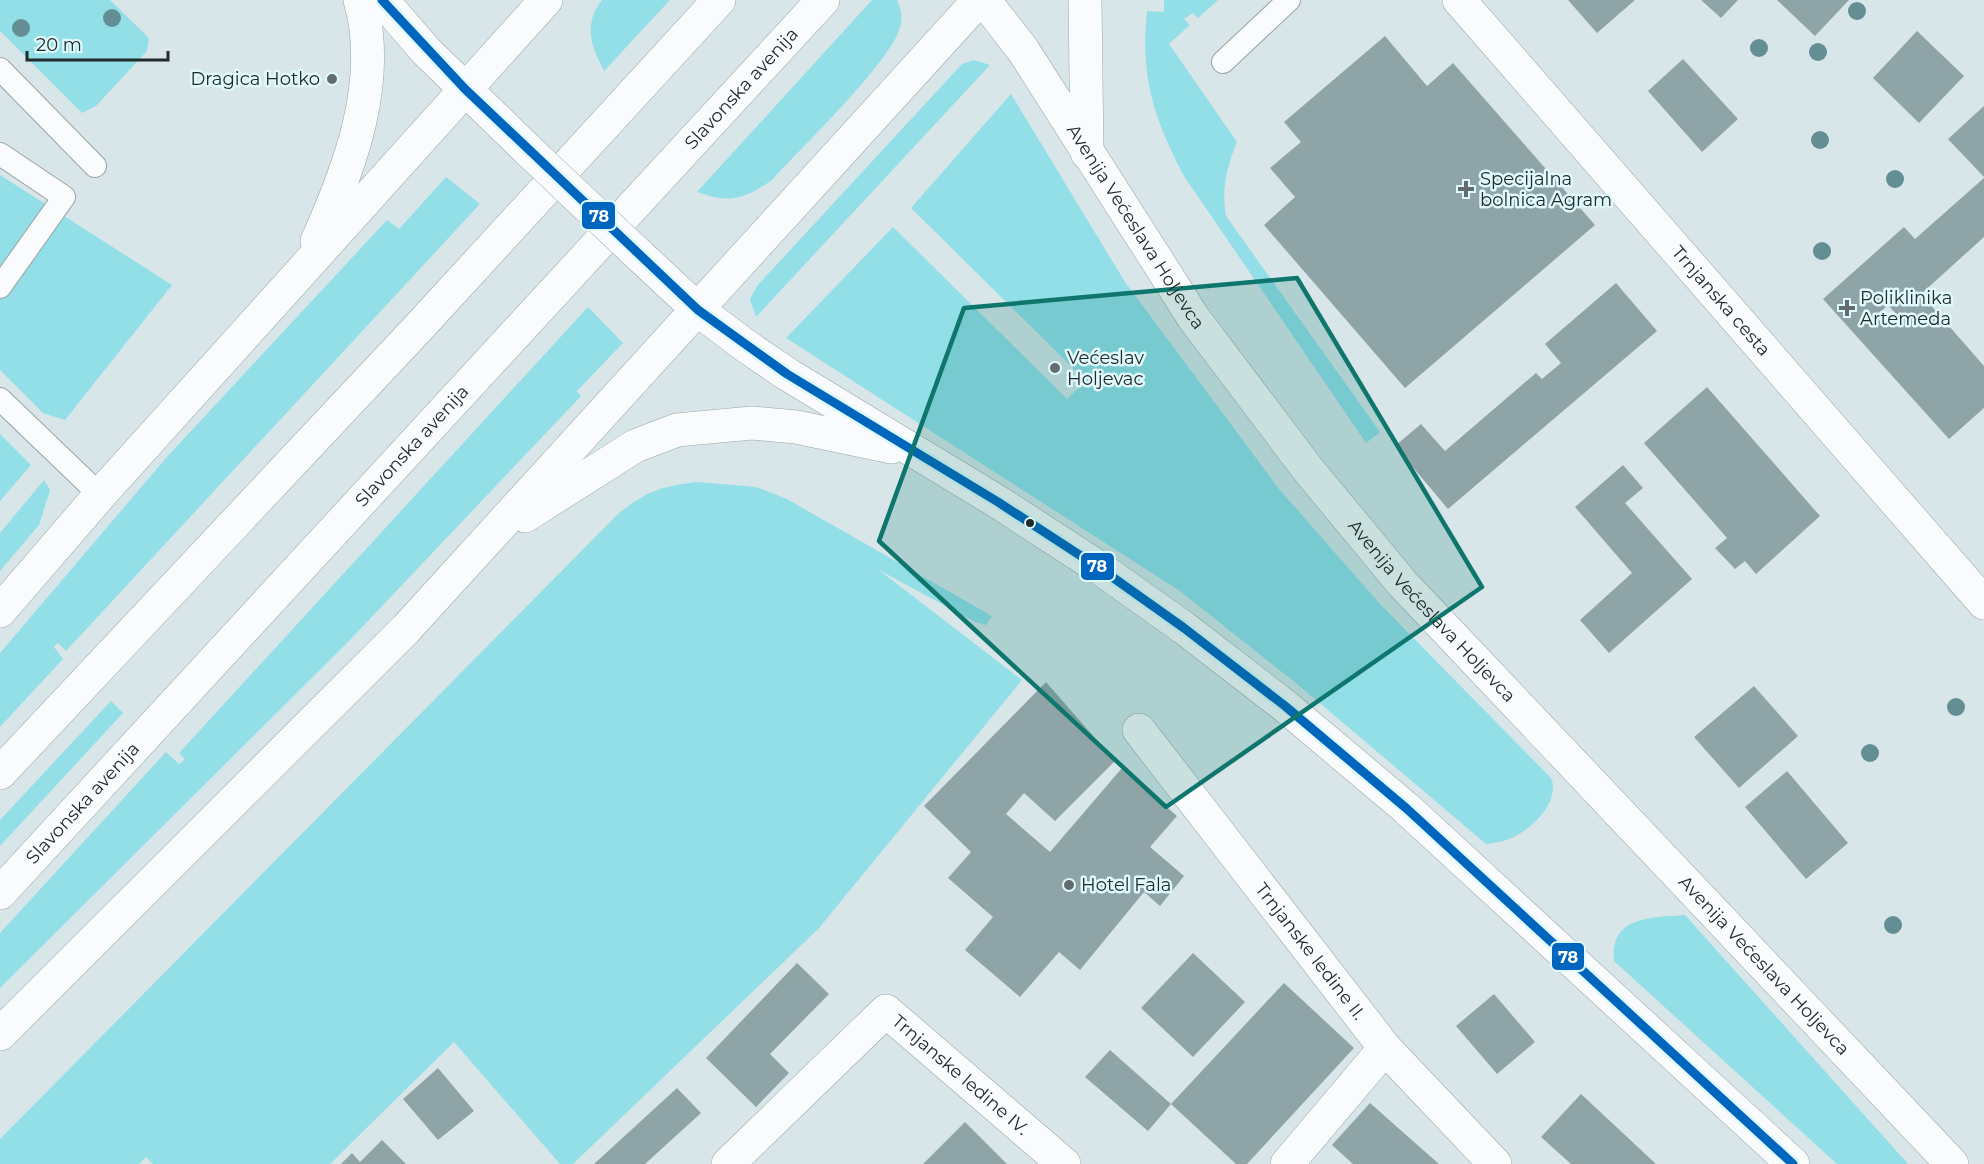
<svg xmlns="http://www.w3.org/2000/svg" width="1984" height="1164" font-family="Montserrat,sans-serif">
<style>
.green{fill:#92dfe8}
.building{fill:#8fa4a7;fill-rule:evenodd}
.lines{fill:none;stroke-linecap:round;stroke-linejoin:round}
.lane-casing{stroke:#9aa5a6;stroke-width:24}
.street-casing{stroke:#9aa5a6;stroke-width:34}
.secondary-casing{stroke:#9aa5a6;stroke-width:34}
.lane{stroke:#f9fbfc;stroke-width:22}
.street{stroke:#f9fbfc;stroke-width:33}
.secondary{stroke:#f9fbfc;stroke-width:33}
.secondary-bridge-casing{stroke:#9aa5a6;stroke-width:34;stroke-linecap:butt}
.secondary-bridge{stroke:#f9fbfc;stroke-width:33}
.bus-1-casing{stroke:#e0f9fc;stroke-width:14}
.bus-1{stroke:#0065bd;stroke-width:9}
.tree{fill:#638f94}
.marked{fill:#0f766e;fill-opacity:0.2;stroke:#0f766e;stroke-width:4.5;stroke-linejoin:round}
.poi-dot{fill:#626c6e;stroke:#e0f9fc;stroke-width:2}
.bus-dot{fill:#222b2c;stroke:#e0f9fc;stroke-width:2}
.labels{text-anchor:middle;stroke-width:5;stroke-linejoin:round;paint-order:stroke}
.poi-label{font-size:18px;fill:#222b2c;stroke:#e0f9fc;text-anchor:start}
.street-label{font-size:18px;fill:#222b2c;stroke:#e0f9fc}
.line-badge{stroke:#e0f9fc;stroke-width:2}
.badge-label{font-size:16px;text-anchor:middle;font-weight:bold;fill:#fff}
</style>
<rect width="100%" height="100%" fill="#d8e6e9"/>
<g class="green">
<polygon points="0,0 110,0 149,38 147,51 96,106 82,113 0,31"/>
<path d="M602,0h68l-66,71c-13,-25 -21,-47 -2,-71z"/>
<path d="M872,0h25c4,9 6,17 3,27 -8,34 -100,122 -128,153 -28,19 -41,24 -75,12z"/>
<path d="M1164,0h54l-20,18 -5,-5 -9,6 6,6 -21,19 68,98c-10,25 -16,47 -11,74l154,216 -14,11 -182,-267c-30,-57 -44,-99 -37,-165l17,1z"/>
<polygon points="974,60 990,65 756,317 750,299 757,286 962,64"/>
<path d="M1011,94l114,188 154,207 101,115 171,174c10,23 -20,53 -42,61 -7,3 -16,4 -23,5l-184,-156 -122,-97 -394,-253 107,-111 174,172 19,-18 -175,-173z"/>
<polygon points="0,175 172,285 65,420 43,413 0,370"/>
<polygon points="446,177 480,204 66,651 58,643 54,647 63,659 0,727 0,653 166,458 387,220 399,229"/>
<polygon points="588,307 623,343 577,391 581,396 349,641 0,988 0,933 166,752 179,764 185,759 179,753"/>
<polygon points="0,434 31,465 0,501"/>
<polygon points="44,480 50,490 39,525 0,571 0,533"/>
<path d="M697,482l59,5 31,12 205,117 -6,9 -11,-3 -96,-52 143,110 -203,248 -246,236h-13l-106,-122 -124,122h-177l-7,-7 -7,7h-139v-25l618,-625c28,-23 45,-28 79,-32z"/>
<polygon points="111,701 123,713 0,846 0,820"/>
<path d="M1685,915l223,249h-71l-223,-203c-4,-46 38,-43 71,-46z"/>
</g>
<g class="building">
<polygon points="1568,0 1635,0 1597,33"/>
<polygon points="1701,0 1738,0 1721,18"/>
<polygon points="1777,0 1849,0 1815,36"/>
<polygon points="1917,31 1964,76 1919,123 1873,78"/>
<polygon points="1385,36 1427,86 1453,63 1595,225 1405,388 1264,225 1295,197 1270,168 1301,142 1284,122"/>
<polygon points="1683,59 1738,119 1702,152 1648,91"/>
<polygon points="1984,106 1984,177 1948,139"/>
<path d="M1984,178v59l-63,57 63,72v42l-35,31 -126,-140 81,-72 11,12zM1888,305l9,10 -13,11 -8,-10z"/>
<polygon points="1616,283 1657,331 1448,509 1395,446 1421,424 1445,451 1536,373 1542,379 1561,363 1545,344"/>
<polygon points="1707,387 1820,516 1756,574 1745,561 1735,569 1715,548 1727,538 1644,443"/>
<polygon points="1623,465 1643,488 1625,503 1692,579 1609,653 1580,620 1632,573 1575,507"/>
<polygon points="1046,682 1115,761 1055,821 1024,793 1006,814 1050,852 1122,768 1177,816 1150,847 1184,876 1160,906 1144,892 1080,970 1059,952 1020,997 965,950 993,917 948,878 971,852 924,806"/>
<polygon points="1754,686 1798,736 1739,788 1694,737"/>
<polygon points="1787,771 1848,843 1806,879 1745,807"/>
<polygon points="1193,953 1245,1002 1193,1057 1141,1008"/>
<polygon points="797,963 829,994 770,1054 789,1073 756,1107 706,1058"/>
<polygon points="1284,983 1354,1048 1247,1164 1236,1164 1171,1104 1148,1131 1085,1077 1110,1050 1171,1104"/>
<polygon points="1494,994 1535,1042 1497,1074 1456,1026"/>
<polygon points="438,1068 474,1111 438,1140 403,1099"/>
<polygon points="677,1088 701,1113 645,1164 594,1164"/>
<polygon points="1581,1094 1656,1164 1571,1164 1541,1137"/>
<polygon points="1370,1103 1414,1142 1439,1164 1353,1164 1332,1145"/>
<polygon points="965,1122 1007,1164 923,1164"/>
<polygon points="382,1140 406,1164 341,1164 352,1153 360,1162"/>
</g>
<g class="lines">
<defs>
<g id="lane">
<polyline points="1223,62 1289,0"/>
<polyline points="0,69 95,166"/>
<polyline points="0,154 64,197 0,287"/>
<polyline points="0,399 100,495"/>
</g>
<g id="street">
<path id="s1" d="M1139,730l246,318 110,116"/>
<path id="s2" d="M728,1164l158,-153 178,153"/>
<polyline points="1287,1164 1385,1048"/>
</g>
<g id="secondary">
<polyline points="382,0 426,51 529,151"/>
<path id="s3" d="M984,0l39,50 170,267 113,150 96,116 550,581"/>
<polyline points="1085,0 1087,153"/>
<path id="s4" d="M1459,0l525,603"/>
<path d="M317,241c33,-73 66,-161 43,-241"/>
<polyline points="638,254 698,310 746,346 787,374 998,502 1101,569 1184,628 1285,706 1406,808 1793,1164"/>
<polyline points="525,516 635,446 677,430 752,423 796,427 892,447"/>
<polyline points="0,611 100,495 546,0"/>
<polyline points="0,773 420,326 719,0"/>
<path id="s5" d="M0,893l823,-893"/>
<polyline points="0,1034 406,629 979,0"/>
</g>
</defs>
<use href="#lane" class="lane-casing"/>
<use href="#street" class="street-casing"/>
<use href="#secondary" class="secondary-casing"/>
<use href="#lane" class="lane"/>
<use href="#street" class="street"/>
<use href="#secondary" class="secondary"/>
<defs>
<polyline id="secondary-bridge" points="529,151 638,254"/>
</defs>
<use href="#secondary-bridge" class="secondary-bridge-casing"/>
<use href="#secondary-bridge" class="secondary-bridge"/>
<defs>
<polyline id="bus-1" points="382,0 465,89 698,310 787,374 998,502 1101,569 1184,628 1285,706 1406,808 1793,1164"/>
</defs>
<use href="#bus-1" class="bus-1-casing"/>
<use href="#bus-1" class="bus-1"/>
</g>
<g class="tree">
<circle cx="1857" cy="11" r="9"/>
<circle cx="112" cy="18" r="9"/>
<circle cx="21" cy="28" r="9"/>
<circle cx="1759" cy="48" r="9"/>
<circle cx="1818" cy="52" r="9"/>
<circle cx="1820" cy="140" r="9"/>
<circle cx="1895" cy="179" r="9"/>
<circle cx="1822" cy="251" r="9"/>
<circle cx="1956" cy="707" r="9"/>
<circle cx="1870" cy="753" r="9"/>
<circle cx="1893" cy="925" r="9"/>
</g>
<path class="marked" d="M1297,278l185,309 -316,220 -287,-266 85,-233z"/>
<g class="poi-dot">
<circle cx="332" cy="79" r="6"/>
<path d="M1463 180h6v6h6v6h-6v6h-6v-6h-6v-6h6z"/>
<path d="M1844 299h6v6h6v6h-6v6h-6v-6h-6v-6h6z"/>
<circle cx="1055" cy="368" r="6"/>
<circle cx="1069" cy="885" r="6"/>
</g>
<circle class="bus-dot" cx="1030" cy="523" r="5"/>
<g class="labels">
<g class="poi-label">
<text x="320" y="85" text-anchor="end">Dragica Hotko</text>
<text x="1480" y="185">Specijalna<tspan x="1480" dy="21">bolnica Agram</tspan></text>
<text x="1860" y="304">Poliklinika<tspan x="1860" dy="21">Artemeda</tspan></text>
<text x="1067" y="364">Većeslav<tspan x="1067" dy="21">Holjevac</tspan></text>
<text x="1081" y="891">Hotel Fala</text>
</g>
<g class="street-label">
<text dy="6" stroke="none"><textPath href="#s5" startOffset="1094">Slavonska avenija</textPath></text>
<text dy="6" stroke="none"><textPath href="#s3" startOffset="273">Avenija Većeslava Holjevca</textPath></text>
<text dy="6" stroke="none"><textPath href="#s4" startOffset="399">Trnjanska cesta</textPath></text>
<text dy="6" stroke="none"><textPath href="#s5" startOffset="608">Slavonska avenija</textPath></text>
<text dy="6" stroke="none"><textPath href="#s3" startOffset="759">Avenija Većeslava Holjevca</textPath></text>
<text dy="6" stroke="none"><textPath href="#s5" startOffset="122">Slavonska avenija</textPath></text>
<text dy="6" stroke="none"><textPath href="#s1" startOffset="280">Trnjanske ledine II.</textPath></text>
<text dy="6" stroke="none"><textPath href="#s3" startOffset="1245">Avenija Većeslava Holjevca</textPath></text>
<text dy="6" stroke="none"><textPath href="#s2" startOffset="318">Trnjanske ledine IV.</textPath></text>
</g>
</g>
<g class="line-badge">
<rect x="581" y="201" width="35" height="29" rx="6" fill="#0065bd"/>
<rect x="1080" y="552" width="35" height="29" rx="6" fill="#0065bd"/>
<rect x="1551" y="942" width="34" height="29" rx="6" fill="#0065bd"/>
</g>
<g class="badge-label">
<text x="599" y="222">78</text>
<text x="1097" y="572">78</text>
<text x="1568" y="963">78</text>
</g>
<path d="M27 51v9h141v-9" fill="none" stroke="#222b2c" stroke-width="3"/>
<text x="36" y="51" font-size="18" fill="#222b2c" stroke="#e0f9fc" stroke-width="4.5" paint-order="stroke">20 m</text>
</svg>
